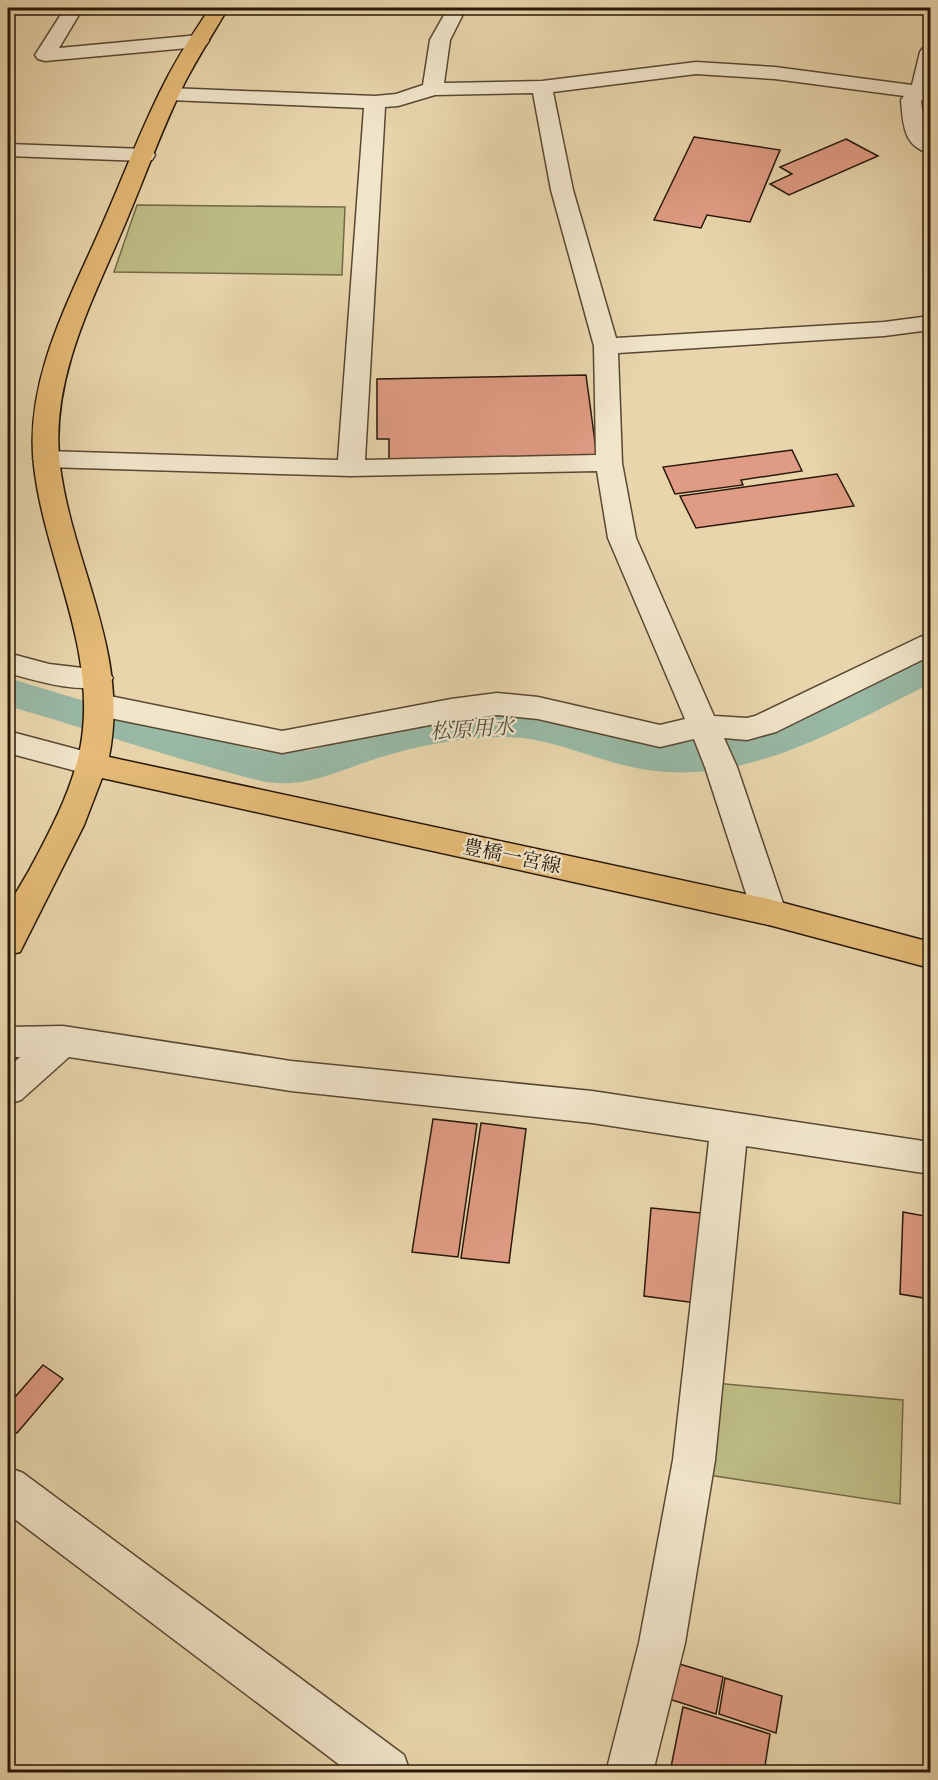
<svg xmlns="http://www.w3.org/2000/svg" width="938" height="1780" font-family="'IM FELL Double Pica','Noto Serif JP',serif">
<style>
.green{fill:#bdbb84;stroke:#726a46;stroke-width:1.5}
.lines{fill:none;stroke-linecap:round;stroke-linejoin:round}
.canal{fill:#98b9a5;fill-rule:evenodd}
.building{fill:#df9b83;stroke:#281809;stroke-width:1.5}
.minor-casing{stroke:#584732;stroke-width:3}
.major-casing{stroke:#281809;stroke-width:3}
.minor{fill:#f0e4c9;fill-rule:evenodd}
.major{fill:#e4ba76;fill-rule:evenodd}
.labels{text-anchor:middle;stroke-width:4.5;stroke-linejoin:round;paint-order:stroke}
.street-label{font-size:20px;fill:#281809;stroke:#f0e4c9}
.water-label{font-size:21px;font-style:italic;fill:#4f5040;stroke:#f0e4c9}
</style>
<rect width="100%" height="100%" fill="#e8d5ac"/>
<filter id="stains"><feTurbulence type="fractalNoise" baseFrequency=".00333" numOctaves="4"/><feColorMatrix values="0 0 0 0 .2 0 0 0 0 .09 0 0 0 0 .02 0 0 0 .5 -.17"/></filter>
<radialGradient id="worn" r=".72"><stop offset=".6" stop-color="#630" stop-opacity="0"/><stop offset="1" stop-color="#630" stop-opacity=".3"/></radialGradient>
<g class="green">
<polygon points="137,205 345,207 342,275 114,272"/>
<polygon points="714,1383 903,1400 900,1504 702,1474"/>
</g>
<g class="lines">
<path class="canal" d="M930,655v29c-87,42 -180,101 -282,86 -50,-7 -94,-33 -145,-33 -43,0 -87,9 -128,22 -28,9 -55,22 -84,24 -24,2 -47,-7 -71,-13 -71,-19 -141,-44 -212,-64v-28l186,56 62,16 27,3 28,-3 113,-32 39,-7 39,-3 48,5 99,27 36,2 38,-4 39,-8 154,-72z"/>
</g>
<g class="building">
<polygon points="694,137 780,150 750,222 707,215 701,228 654,220"/>
<polygon points="846,139 878,156 789,195 770,184 792,174 780,167"/>
<polygon points="586,375 597,457 389,461 389,439 377,439 377,379"/>
<polygon points="792,450 802,471 741,480 743,485 675,494 663,467"/>
<polygon points="837,474 854,506 696,528 680,496"/>
<polygon points="433,1119 477,1124 458,1257 412,1252"/>
<polygon points="481,1123 526,1129 509,1263 461,1258"/>
<polygon points="651,1208 701,1213 696,1303 644,1296"/>
<polygon points="903,1212 930,1217 930,1299 900,1294"/>
<polygon points="43,1365 63,1379 17,1433 8,1427 8,1405"/>
<polygon points="676,1663 723,1677 716,1714 669,1699"/>
<polygon points="725,1678 782,1696 776,1733 719,1714"/>
<polygon points="683,1707 770,1734 764,1772 670,1772"/>
</g>
<g class="lines">
<defs>
<g id="minor">
<polygon points="65,8 87,8 80,13 59,48 199,35 206,37 209,41 206,45 199,47 45,61 38,59 35,55"/>
<path d="M448,8h18l-16,32 -6,43 98,-2 154,-19 79,5 137,18 8,-33 3,-4 7,-2v50l-9,5 4,31 5,5v16c-27,-6 -27,-30 -29,-53l3,-4 -129,-17 -79,-5 -143,18 20,98 43,148 268,-16 46,-6v14l-46,6 -266,17 4,110 14,75 78,178 33,2 8,-2 165,-79 10,-3v22l-154,76 -29,8 -23,-2 13,29 49,145 -5,9 -12,4 -12,-4 -5,-9 -47,-145 -11,-28 -34,8 -122,-28 -41,-4 -46,6 -169,32 -182,-37 -11,-3 -4,-8 4,-8 11,-3 182,37 169,-32 46,-6 41,4 122,28 25,-6 -77,-181 -11,-67 -246,5 -305,-9 -9,-2 -4,-6 4,-6 9,-2 292,9 26,-352 -195,-8 -7,-2 -3,-4 3,-4 7,-2 206,8 21,-2 27,-9 7,-45zM533,93l18,97 43,156 2,109 -231,5 20,-353 13,-1 37,-11z"/>
<polygon points="8,144 144,149 152,150 155,155 152,160 144,161 8,156"/>
<path d="M8,653l41,11 59,7 5,7 -5,7c-31,9 -70,-4 -100,-12z"/>
<polygon points="8,731 102,756 106,764 102,772 91,775 8,753"/>
<polygon points="63,1026 291,1061 592,1091 930,1142 930,1174 746,1146 715,1460 685,1643 653,1772 606,1772 639,1643 673,1460 709,1141 592,1123 291,1091 69,1057 21,1100 8,1104 8,1068 20,1057 8,1057 8,1027"/>
<polygon points="8,1467 23,1473 404,1755 410,1772 349,1772 8,1514"/>
</g>
<path id="major" d="M210,8h18c-14,24 -30,49 -43,74 -23,46 -40,95 -60,142 -32,76 -76,156 -65,242 13,101 70,186 49,291l660,142 161,43v26l-161,-43 -667,-147 -18,47 -64,127 -12,3c0,-13 -4,-32 0,-45 5,-15 17,-31 24,-45 22,-41 47,-89 51,-136 9,-90 -39,-175 -49,-263 -10,-86 35,-165 68,-241 21,-47 39,-97 63,-143 13,-26 29,-50 45,-74z"/>
</defs>
<use href="#minor" class="minor-casing"/>
<use href="#major" class="major-casing"/>
<use href="#minor" class="minor"/>
<use href="#major" class="major"/>
</g>
<g class="labels">
<g class="street-label">
<text transform="translate(512 856) rotate(12)" y="7">豊橋一宮線</text>
</g>
<g class="water-label">
<text transform="translate(472 729) rotate(-4)" y="7">松原用水</text>
</g>
</g>
<rect width="938" height="1780" fill="none" stroke="#e8d5ac" stroke-width="30"/>
<rect x="9" y="9" width="920" height="1762" fill="none" stroke="#281809" stroke-width="3"/>
<rect x="15" y="15" width="908" height="1750" fill="none" stroke="#281809" stroke-width="1.5"/>
<rect width="100%" height="100%" filter="url(#stains)"/>
<rect width="100%" height="100%" fill="url(#worn)"/>
</svg>
